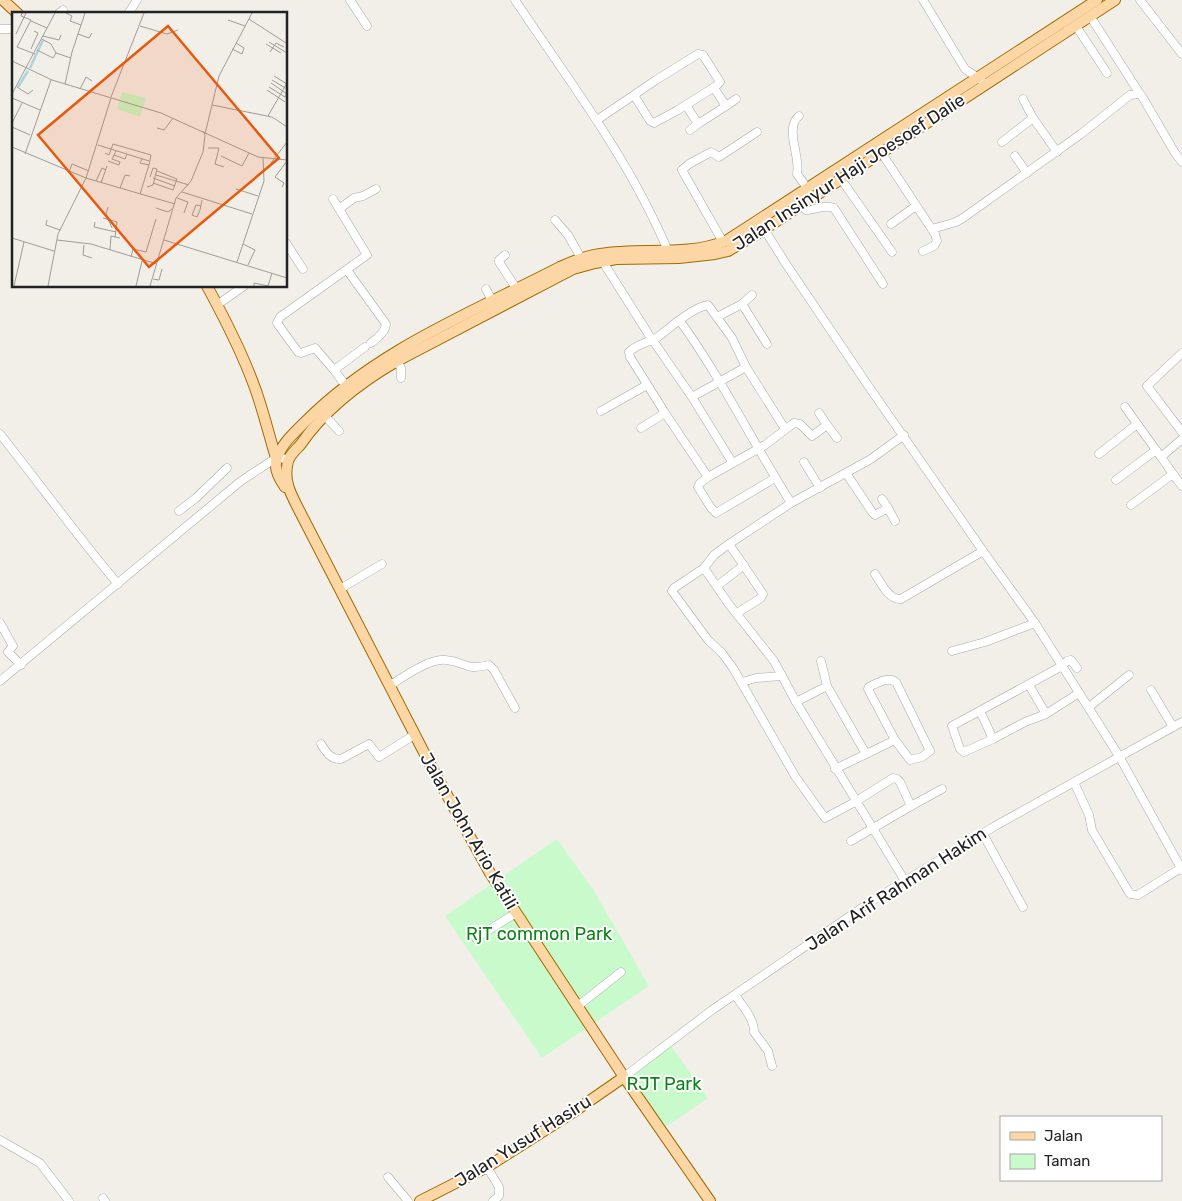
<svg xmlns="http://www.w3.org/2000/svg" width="1182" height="1201" font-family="Rubik,sans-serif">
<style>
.park{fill:#c8facc}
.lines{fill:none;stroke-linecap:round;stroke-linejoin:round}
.minor-casing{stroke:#a9a9a9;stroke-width:9}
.major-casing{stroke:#a06b00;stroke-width:12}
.minor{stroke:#fff;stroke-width:8}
.major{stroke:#fcd6a4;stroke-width:10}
.labels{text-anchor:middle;stroke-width:4;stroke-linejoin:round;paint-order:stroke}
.street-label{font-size:18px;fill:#222;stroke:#fff}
.park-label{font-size:18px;fill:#0c8416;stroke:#fff}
.inset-river{fill:none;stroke:#aad3df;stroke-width:2.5}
.inset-road{fill:none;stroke:#9f9d99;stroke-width:1}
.view{fill:#e8590c;fill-opacity:0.15;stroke:#e8590c;stroke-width:2.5}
.inset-edge{fill:none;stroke:#222;stroke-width:2.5}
</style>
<rect width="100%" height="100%" fill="#f2efe9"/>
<g class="park">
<polygon points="557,839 594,891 649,986 542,1058 445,916"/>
<polygon points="669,1043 708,1098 661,1130 625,1076"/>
</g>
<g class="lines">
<defs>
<g id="minor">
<polyline points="350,0 367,26"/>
<path d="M515,0c54,81 115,160 153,251"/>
<polyline points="923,0 965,69 981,80"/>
<polyline points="1140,0 1182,54"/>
<polyline points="58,14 63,10"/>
<polyline points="128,14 137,0"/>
<polyline points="1090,16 1140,94"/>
<polyline points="1076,26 1107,73"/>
<polyline points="0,29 14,29"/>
<polyline points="1023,99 1033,118"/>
<polyline points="686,105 698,124 726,106 714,88"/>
<polyline points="726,106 736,99"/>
<path d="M799,116c-15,12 2,41 -2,58l11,15"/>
<polyline points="597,120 656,80 698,54 703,55 720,82 716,86 678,110 654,123 650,121 634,95"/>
<polyline points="690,130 698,124"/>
<polyline points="1002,142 1033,118 1057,152"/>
<polyline points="881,152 935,234 937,241 934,246 923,251"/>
<polyline points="1015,156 1027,173"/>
<polyline points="841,179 892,252"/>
<polyline points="333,199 367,255 280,317 277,323 298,352 301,353 315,348 334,370"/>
<path d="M800,205l6,5c9,0 19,-6 28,-2l49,76"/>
<polyline points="339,209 354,198 363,196 376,189"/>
<polyline points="761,219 764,229 786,264 867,384 983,551 1035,623 1119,756 1182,870"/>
<polyline points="555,220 568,235 581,258"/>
<polyline points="891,224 916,206"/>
<polyline points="932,229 956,222 963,218 1081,134 1130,95 1140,94 1143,98 1175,153 1182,162"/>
<polyline points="723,242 682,170 689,164 711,152 719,157 757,132"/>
<polyline points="286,243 303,269"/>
<polyline points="505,255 499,260 499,262 516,288"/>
<polyline points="603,262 649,335 692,397 732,462"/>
<path d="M347,270l39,54c-1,9 -9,14 -15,19"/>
<polyline points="486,289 492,301"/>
<polyline points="742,304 767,344"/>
<polyline points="217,305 244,286"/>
<polyline points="717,317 742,304 752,295"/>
<path d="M680,321c42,58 73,122 111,182"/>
<polyline points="1182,353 1147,386 1182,432"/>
<polyline points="397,361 401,368 401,378"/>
<polyline points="346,386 334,370 365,347"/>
<polyline points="692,397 746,367"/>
<polyline points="1125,407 1161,457"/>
<polyline points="601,411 647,385"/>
<polyline points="819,413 827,425"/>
<polyline points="325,416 339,431"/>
<polyline points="641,428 665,413"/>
<path d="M0,434c40,50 77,102 118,150"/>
<polyline points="1099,454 1137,424"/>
<polyline points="804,462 820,488"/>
<polyline points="846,473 872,512 875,515 888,508 895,521"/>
<polyline points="1173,474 1182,486"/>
<path d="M708,477l-43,-64 -35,-56 -1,-5c9,-9 19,-9 29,-15 11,-9 37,-31 50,-32l24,33 14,29 39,62"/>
<polyline points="775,478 716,513 711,508 698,487 700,483 708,477 765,445 794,423 800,424 812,436 827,425 837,438"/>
<polyline points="1116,480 1156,450"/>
<polyline points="882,499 888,508"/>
<polyline points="1131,505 1173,474 1161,457 1182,439"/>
<polyline points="179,511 196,498 227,468"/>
<polyline points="729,544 714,555 704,568 674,588 672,591 708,640 722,653 733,668 795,776 825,818 855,802 893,778 897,779 900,782 911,806"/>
<polyline points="704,568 728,603 774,661 796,702 905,881"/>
<path d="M875,574c6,9 14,26 26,25l82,-48"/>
<polyline points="717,586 744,565"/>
<polyline points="340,589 382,564"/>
<polyline points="737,613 761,598 763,594 729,544 791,503 871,459 904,435"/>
<polyline points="0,623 13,646 8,652 21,665"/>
<polyline points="952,651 985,642 1035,623"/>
<polyline points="821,661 827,686"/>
<polyline points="0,681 241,481 276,458 288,459"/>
<polyline points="742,682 756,678 782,676"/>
<polyline points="1029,685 1046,714"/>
<path d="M389,686c14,-9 41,-28 57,-26 20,2 19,11 43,5l5,5 21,38"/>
<polyline points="1151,690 1173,727"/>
<polyline points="796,702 827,686 866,754"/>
<polyline points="1089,707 1129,675"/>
<polyline points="980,711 993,739 1025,722 1046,714 1079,693"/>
<polyline points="993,739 964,752 960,749 952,726 1062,666 1067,661 1071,660 1077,668"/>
<path d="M321,744c5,8 10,16 20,15l28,-15 10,13 35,-22"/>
<path d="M835,769l60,-29 -27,-51 1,-2c8,-4 19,-11 27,-5l34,69 -8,6 -12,3 -15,-20"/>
<polyline points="1074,782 1089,815 1092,830 1130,894 1138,895 1181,868"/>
<polyline points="983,834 1023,907"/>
<polyline points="851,841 911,806 942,789"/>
<polyline points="476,938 516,913"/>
<path d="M735,995c8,12 19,23 19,37l14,19 4,15"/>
<polyline points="578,1006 621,972"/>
<polyline points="624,1077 712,1010 872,901 995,826 1182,722"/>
<polyline points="0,1140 40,1163 69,1201"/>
<polyline points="487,1167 499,1187 499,1196 493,1201"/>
<polyline points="388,1177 408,1201"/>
<polyline points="103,1198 105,1201"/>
</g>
<g id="major">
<polyline points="3,0 18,14"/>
<path d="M207,286c18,33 35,66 48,102 8,22 14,47 21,70"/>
<path d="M285,487c-5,-7 -10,-16 -9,-24 2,-16 18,-30 28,-40 72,-73 167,-110 256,-156 13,-6 26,-11 40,-13 42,-7 85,3 126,-13l371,-241"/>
<polyline points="420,1201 487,1167 572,1113 624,1077"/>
<path d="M710,1201l-86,-124 -134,-204 -58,-105 -133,-258c-7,-14 -15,-27 -12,-44 1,-10 8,-15 14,-22 24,-35 60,-62 96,-83l176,-92 22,-6 21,-4 63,-1 36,-4 13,-3 32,-19 355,-232"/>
</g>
</defs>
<use href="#minor" class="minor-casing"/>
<use href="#major" class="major-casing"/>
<use href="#minor" class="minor"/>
<use href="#major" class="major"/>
</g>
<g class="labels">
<g class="street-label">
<text transform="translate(849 172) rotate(-33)" y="6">Jalan Insinyur Haji Joesoef Dalie</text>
<text transform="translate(469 831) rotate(60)" y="6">Jalan John Ario Katili</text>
<text transform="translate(896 889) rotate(-33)" y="6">Jalan Arif Rahman Hakim</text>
<text transform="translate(523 1141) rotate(-32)" y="6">Jalan Yusuf Hasiru</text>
</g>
<g class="park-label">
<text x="539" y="940">RjT common Park</text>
<text x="664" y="1090">RJT Park</text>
</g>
</g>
<g transform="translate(12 12)">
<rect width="275" height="275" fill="#f2efe9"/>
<path d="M110,80l24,6 -6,19 -23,-8z" fill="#c8facc"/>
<path class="inset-river" d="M18,56l13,-28M6,75l10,-16"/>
<path class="inset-road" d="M10,1l-1,3 10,4 -14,27 18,7M54,1l6,3 -2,5 11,4M237,7l37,24M216,8l17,6M19,9l16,7M128,14l27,8 11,-4M4,22l10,-21M66,22l11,4 3,-5M31,24l16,4 2,-5M30,27l9,5 5,9M257,30l18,11M254,32l15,9M19,37l7,-16 -4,-2M220,37l10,5 2,-6 -8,-5M25,38l16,8 3,-5 15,5M258,40l6,-9 8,4M0,49l40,19 109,33 97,44 29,3M262,64l13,8M260,68l15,9M259,71l16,11M53,72l7,-32 13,-39M5,75l11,7 5,-4M257,75l16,10 2,-4M68,77l6,-12 6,4M255,78l18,12M0,82l43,-81M99,85l33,-84M0,86l28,12M200,93l60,12 15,10M256,104l19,-33M0,111l10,-20M0,115l18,8M145,116l7,2 9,-12M193,122l14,-58 33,-63M86,133l51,16M0,135l74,31 89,26M196,136h11l-4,16 9,3M93,141l4,2 4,-11 7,2 31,9 -2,10M13,142l26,-74M102,143l11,4 2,-5M209,144l21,10 7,-13M96,149l11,4 1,-3 -8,-3 4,-8M259,151l16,-21M57,160l3,-8 17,7M144,163l33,10M141,166l22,8M84,169l6,-13 4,2M89,171l6,-17M141,171l20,7 4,-11 -20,-8M135,175l6,-2 4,-16 -4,-1 -3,9M270,175l2,-4 -9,-6 12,-16M108,176l5,-13 5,1M224,177l22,7M170,180l70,22M128,182l9,-29 -9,-2 2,-4M165,186l11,4 -4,11M189,194l-5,-1 -4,10 5,2 3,-7 2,-10M96,195l-2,7 6,14M144,196l12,4 4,-3M91,206l14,4 -2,15M35,208l-1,5 14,5M83,210l-1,5 22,5M0,226l42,13M45,228l34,4 66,20M152,228l123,38M231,232l12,6 -7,15M72,233l-1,10 9,3M98,238l1,-14 9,2M119,245l2,-8 13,3 10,-33M225,250l27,-81 -1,-23M141,267l6,1 3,-11M2,274l10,-44M36,274l10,-52 28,-56 25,-80M124,274l6,-25M138,274l26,-88 15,-17 12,-29 2,-17 -2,-4M242,274v-3l14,3 4,-13"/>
<path class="view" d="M156,14l111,132 -130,109 -111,-132z"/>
<rect width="275" height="275" class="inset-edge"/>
</g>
<rect x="1000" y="1116" width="162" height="65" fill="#ffffff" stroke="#a7a7a7"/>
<rect x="1010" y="1132" width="25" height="8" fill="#fcd6a4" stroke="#a7a7a7"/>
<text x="1044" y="1141" font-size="15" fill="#222222">Jalan</text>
<rect x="1010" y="1154" width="25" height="15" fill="#c8facc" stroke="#a7a7a7"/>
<text x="1044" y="1166" font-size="15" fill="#222222">Taman</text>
</svg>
